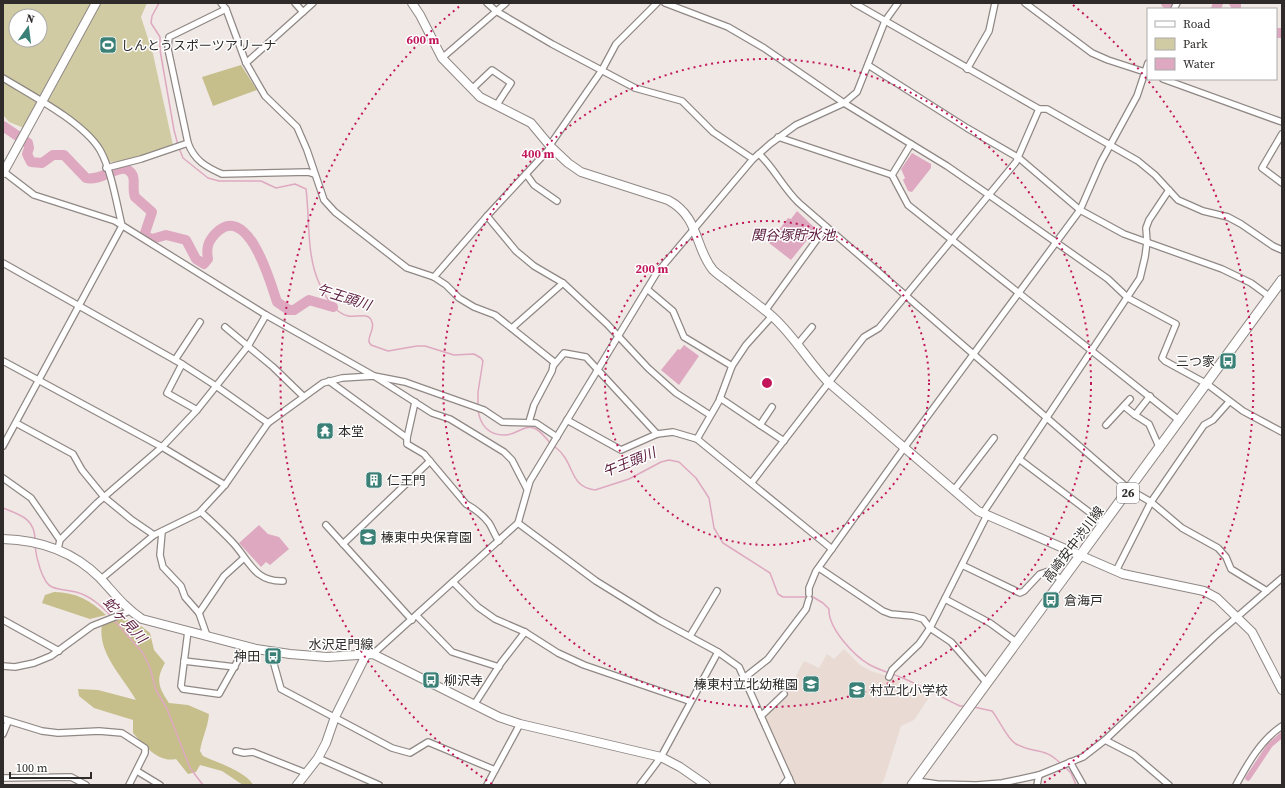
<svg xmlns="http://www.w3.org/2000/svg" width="1285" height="788" font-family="'Source Serif 4','Noto Sans JP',serif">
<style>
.built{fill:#e9dad3}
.green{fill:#d1cba3;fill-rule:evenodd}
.forest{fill:#c6be8b}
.water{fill:#dea9c0}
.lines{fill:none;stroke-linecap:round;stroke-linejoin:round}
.stream{stroke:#dea9c0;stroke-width:1.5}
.canal{stroke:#dea9c0;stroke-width:5.5}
.river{stroke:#dea9c0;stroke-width:10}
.street-casing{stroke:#8f8885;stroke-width:8}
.secondary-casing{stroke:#8f8885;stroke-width:10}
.primary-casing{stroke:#8f8885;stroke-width:11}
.street{stroke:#fff;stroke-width:5.5}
.secondary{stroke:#fff;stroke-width:8}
.primary{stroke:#fff;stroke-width:9}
.ring{fill:none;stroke:#c2185b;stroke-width:2;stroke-dasharray:2 4}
.labels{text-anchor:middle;stroke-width:3;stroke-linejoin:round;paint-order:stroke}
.shield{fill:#fff;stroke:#6d6b6a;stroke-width:1}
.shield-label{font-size:12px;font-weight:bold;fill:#2e2b2a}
.poi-label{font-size:13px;fill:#2e2b2a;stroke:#fff;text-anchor:start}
.street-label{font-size:13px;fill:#2e2b2a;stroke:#fff}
.water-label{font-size:14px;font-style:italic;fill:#5f2141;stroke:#fff}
.centre{fill:#c2185b;stroke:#fff;stroke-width:2}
.ring-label{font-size:12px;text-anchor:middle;font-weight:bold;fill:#c2185b;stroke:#fff;stroke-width:3;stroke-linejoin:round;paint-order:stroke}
</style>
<rect width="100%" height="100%" fill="#f0e8e5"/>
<polygon class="built" points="844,649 860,665 871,671 893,678 930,696 914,720 901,726 884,780 880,785 796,785 765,716 785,696 782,693 792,683 804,661 819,668 827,654 834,659"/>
<path class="green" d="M3,3h144l-6,14 12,37 20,91 -46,16 -19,1c-10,-27 -44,-52 -69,-67l-2,10 -13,23 -15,-6 -6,-7zM16,16h24v24h-24z"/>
<g class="forest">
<polygon points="241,65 257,90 213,106 202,77"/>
<path d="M54,592c22,0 37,9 52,23l-16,4 -48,-16 3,-8z"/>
<path d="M118,618l8,1 15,7 9,7 4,17 11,13c-10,17 -6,25 4,40l19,2 21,9c-1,13 -7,24 -9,37l3,5c13,6 44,16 50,29h-10l-21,-14 -22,-6 -4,7 -8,2 -12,-15c-18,4 -32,-14 -43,-26v-13l-39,-12 -15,-12 -1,-7 20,1 38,10c-12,-22 -39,-47 -34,-75l5,-3z"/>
</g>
<g class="water">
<polygon points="912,153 931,164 931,168 912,192 908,191 903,180 905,178 901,169"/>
<polygon points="797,211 816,229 791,260 769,243 788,218 791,219"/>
<polygon points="684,345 699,356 679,385 661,370 678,349 680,350"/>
<polygon points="259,525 268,534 279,537 289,549 270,565 266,562 261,567 239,543"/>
</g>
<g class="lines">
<g class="stream">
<polyline points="159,3 152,16 151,23 160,37 160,50 174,130 178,145"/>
<path d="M179,148l4,10 25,20 11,3h42l15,7 19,-4 11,5c4,31 0,67 14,96 6,12 13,27 28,31 7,2 21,-5 24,6 3,7 -4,13 -3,20l2,3 17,6 29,-5h8l29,9 20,-1 7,4 2,3 -5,31v14"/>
<path d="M478,410c2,15 11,26 28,25 10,0 19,-12 30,-6 5,3 11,10 15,15"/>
<path d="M554,446c22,16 14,41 41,44l34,-11 32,-17 8,-2 10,2 17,16 13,20 5,30 9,15 47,30 8,21 5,3h30l10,6 6,6c-1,19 25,47 41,56 11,6 24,9 35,14 18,8 36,18 55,27h5"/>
<path d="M3,508c18,7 32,11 32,32"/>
<path d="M35,546c1,10 7,37 17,41 7,3 16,3 24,5 15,4 25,14 35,24"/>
<polyline points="113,619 143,653 150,668 156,690 167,709 190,768 203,785"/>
<path d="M974,707l18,4c7,8 15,28 24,33 17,10 28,2 45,20"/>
<polyline points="1064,766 1071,773 1076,785"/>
</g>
<polyline class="canal" points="1248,778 1270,745 1282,735"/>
<g class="river">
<polyline points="1166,3 1173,9"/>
<polyline points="1234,3 1236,4 1236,9"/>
<polyline points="1216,9 1218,3"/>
<polyline points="1276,33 1282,33"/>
<path d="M3,126l25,17 1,5 -2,6 4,8 11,1 11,-8h11l22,23c14,4 33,-14 42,-8 10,6 3,18 7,27l17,15 -7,21 2,4 5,2 14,-4 20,5 10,19 8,5 4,-5c-2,-11 0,-18 8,-26 32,-32 55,51 61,69l12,8h5l15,-10 24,7"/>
</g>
<defs>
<g id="street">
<polyline points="221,3 226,9 246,63 265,96 297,127 307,150 324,200 335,212 407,268 434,277 446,285 459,298 474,307 495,315 554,362 552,371 534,405 529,422"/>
<polyline points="295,3 303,12"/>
<polyline points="487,3 496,11 552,44 635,88 682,101 713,132 753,159"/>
<polyline points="665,3 728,27 764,48 844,103 947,166 989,195 1108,279 1128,298 1176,324 1162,358 1165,361 1207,384 1243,411 1282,432"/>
<polyline points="854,3 1039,109 1047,109 1138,161 1155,175 1178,200 1203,211 1228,217 1241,224 1273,246 1282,250"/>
<polyline points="1025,3 1092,53 1108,60 1148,73"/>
<path d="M226,9l-57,28 -1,12 20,94c6,17 18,24 34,31l86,-2 6,2"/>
<polyline points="1174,9 1177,3"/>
<polyline points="442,58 506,3"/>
<polyline points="246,63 313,3"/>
<polyline points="868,65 967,128 1019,158 1080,210 1124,234 1222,269 1251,283 1270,297"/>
<polyline points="967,69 989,31 995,3"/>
<path d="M3,78c28,17 80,44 97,72 11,19 17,55 22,76l-119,220"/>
<polyline points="1163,79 1282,122"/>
<polyline points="472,89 492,70 511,83 496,106"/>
<polyline points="1282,134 1262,168 1282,183"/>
<polyline points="778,137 892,175"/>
<polyline points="911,144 892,175 908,205 1180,421"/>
<polyline points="550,145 602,70 616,44 657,3"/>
<path d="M759,154c16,15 24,34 40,49l331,287 21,12 31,26 36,20 8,9 5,12 36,22"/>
<polyline points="106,168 141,159 188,143"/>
<polyline points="4,172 34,195 115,221 266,315 374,376 432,413 450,419 504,452 512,460 527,489"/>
<polyline points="526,174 534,185 557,201"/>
<polyline points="487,216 516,251 534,266 563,283 607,324 648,368 676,393 710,415"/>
<polyline points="3,263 182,364 216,386 268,423"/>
<polyline points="434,277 487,216 551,147"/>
<polyline points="647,289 673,311 684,337 732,366"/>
<polyline points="765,311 826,227"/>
<polyline points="225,327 273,367 303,396"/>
<polyline points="512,328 563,283"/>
<polyline points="797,345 812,327"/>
<polyline points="175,360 200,322"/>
<polyline points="3,361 162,447 225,485"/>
<polyline points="182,364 167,393 197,410"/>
<polyline points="553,366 564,353 586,357 657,434"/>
<path d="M329,381l78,57v6l17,10 42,50c9,5 17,11 23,19 4,6 5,12 10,18"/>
<polyline points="1150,396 1135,415 1149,424 1160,449"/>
<polyline points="720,398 784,441"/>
<polyline points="1124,406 1135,415"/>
<polyline points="567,420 621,450 657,434 673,432 697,439 832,549"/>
<polyline points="16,423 73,454 82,470 104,497 132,520 154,535"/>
<polyline points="760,425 772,407"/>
<polyline points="1106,425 1130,399"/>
<polyline points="407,438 415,402"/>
<polyline points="697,439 719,401 732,366 746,345 772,316"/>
<polyline points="1019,459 1105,524"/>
<polyline points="3,478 31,498 60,540"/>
<polyline points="752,482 857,346 864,337 879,328 1016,162 1039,109"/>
<polyline points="954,490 994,438"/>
<path d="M201,512c11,10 23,21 33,32 16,18 21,38 49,37"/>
<polyline points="983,513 1140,278 1145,257 1147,242 1146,228 1149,220 1169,190"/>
<polyline points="518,523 596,581 659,620 718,652 739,667 792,785"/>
<polyline points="326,525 412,620"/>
<polyline points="162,532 160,555 163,567 181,586 185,597 199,613 207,636"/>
<polyline points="343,544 430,461"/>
<polyline points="58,549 60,540 97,503 162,447 197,410 248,346 266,315"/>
<polyline points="962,565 1020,593 1024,591 1040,574 1049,571 1062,580"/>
<polyline points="819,568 883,611 891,614 913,616 923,619 930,628 951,642 986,682"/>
<polyline points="1116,571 1151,502 1204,425 1213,420 1229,402"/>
<polyline points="101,579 154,535 199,513 225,485 268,423 323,383 342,378 374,376 405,382 484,410 502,422 536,423 557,437"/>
<polyline points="453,582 478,607 495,619 525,632 558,653 584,665 689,701"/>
<polyline points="809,594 809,588 816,571 834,546 904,448 1080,210 1101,162 1137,96 1148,63"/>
<polyline points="945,599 990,623 1016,642"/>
<polyline points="199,613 224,576 244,558"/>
<polyline points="417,616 452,652 499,667"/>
<polyline points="3,620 59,651"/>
<polyline points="188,631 181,686 183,689 219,694 246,646"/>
<polyline points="690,636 717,591"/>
<polyline points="373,654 518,523 530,481 656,274 753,159 770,144 796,125 844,103 857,92 885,21 898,3"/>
<polyline points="272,657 281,689 392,748 410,753 428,742 495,770"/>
<polyline points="184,661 235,667"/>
<polyline points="3,666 15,667 34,663 51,656 92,626 130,611"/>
<polyline points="889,677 892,670 919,644 930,628 987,515"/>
<polyline points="744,678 768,659 806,609 809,599"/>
<polyline points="474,705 501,663 525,632"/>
<polyline points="761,716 784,694"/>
<polyline points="3,719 42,731 58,733 99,731 122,733 145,748 145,753 129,785"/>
<polyline points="3,734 8,722"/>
<polyline points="1105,740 1134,755 1169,785"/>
<polyline points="236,751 244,753 253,752 306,773"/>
<polyline points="318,758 379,785"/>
<polyline points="1070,762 1083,785"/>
<polyline points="137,771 160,785"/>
<polyline points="3,778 71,777 86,785"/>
<polyline points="916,781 937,784 975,785"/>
<polyline points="487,785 520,724"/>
<polyline points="640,785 661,757 718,652"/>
<polyline points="783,785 789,778"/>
<polyline points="977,785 1002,783 1039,775 1083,757 1105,740 1215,636 1282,578"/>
<polyline points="1037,785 1039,775"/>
<path d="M1236,785c12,-22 25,-45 46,-59"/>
</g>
<g id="secondary">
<path d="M412,3l8,12 22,43 38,39 51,26 20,24 17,16 13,9 87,28c32,17 26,47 45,70 4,4 10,8 14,11 15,12 31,23 46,36 21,19 35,44 55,65l150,129 145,63 81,17 13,7 35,34 30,58"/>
<polyline points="3,173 96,3"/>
<path d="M3,539c37,1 70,12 97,39 14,15 25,30 42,41l114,30 34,5 37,3 46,-3 126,63 21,7 141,33 19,10 26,18"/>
<polyline points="297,785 318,758 326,743 335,717 367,653"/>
</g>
<polyline id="primary" points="912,785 1282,280"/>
</defs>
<use href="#street" class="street-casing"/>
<use href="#secondary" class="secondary-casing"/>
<use href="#primary" class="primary-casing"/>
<use href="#street" class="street"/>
<use href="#secondary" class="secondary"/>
<use href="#primary" class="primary"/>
</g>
<g class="ring">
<circle cx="767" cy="383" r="162"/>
<circle cx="767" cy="383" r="324"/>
<path d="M492 784A486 486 0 0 1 461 5M1073 5A486 486 0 0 1 1042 784"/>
</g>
<defs>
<symbol id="stadium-square" viewBox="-11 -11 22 22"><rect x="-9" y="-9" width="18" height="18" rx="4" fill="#3b8076" stroke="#fff"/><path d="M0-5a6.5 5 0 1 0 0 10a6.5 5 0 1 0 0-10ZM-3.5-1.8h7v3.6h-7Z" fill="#fff"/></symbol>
<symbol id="bus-square" viewBox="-11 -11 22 22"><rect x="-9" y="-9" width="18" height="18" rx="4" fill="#3b8076" stroke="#fff"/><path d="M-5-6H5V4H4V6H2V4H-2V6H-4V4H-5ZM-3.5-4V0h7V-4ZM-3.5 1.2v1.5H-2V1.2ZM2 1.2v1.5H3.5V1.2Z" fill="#fff"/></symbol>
<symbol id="temple-square" viewBox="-11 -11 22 22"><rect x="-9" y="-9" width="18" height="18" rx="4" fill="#3b8076" stroke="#fff"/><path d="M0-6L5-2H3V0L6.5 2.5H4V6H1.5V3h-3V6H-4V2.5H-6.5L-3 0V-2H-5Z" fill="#fff"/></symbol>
<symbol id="building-square" viewBox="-11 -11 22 22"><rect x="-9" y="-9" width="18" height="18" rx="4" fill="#3b8076" stroke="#fff"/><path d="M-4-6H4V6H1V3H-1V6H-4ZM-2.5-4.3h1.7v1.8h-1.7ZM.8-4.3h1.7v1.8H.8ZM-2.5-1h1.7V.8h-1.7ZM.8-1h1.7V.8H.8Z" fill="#fff"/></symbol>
<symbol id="school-square" viewBox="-11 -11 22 22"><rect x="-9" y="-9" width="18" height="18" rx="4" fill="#3b8076" stroke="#fff"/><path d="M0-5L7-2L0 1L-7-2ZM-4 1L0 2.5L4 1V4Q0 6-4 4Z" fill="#fff"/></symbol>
</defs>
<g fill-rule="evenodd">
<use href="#stadium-square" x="98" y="35" width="20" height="20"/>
<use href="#bus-square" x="1218" y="351" width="20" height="20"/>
<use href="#temple-square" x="315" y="421" width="20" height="20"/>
<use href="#building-square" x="364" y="470" width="20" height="20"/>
<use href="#school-square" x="358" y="527" width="20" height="20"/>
<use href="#bus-square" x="1041" y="590" width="20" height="20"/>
<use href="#bus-square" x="263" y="646" width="20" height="20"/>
<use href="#bus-square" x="421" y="670" width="20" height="20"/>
<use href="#school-square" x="801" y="674" width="20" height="20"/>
<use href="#school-square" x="847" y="680" width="20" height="20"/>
</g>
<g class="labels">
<rect class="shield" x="1117" y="483" width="22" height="20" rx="3"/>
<g class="shield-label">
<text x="1128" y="497">26</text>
</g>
<g class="poi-label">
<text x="121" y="50">しんとうスポーツアリーナ</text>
<text x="1215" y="366" text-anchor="end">三つ家</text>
<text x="338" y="436">本堂</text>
<text x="387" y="485">仁王門</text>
<text x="381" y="542">榛東中央保育園</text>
<text x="1064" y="605">倉海戸</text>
<text x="260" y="661" text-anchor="end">神田</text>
<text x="444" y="685">柳沢寺</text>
<text x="798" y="689" text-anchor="end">榛東村立北幼稚園</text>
<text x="870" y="695">村立北小学校</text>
</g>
<g class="street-label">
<text transform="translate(1073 544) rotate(-53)" y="5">高崎安中渋川線</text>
<text x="341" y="649">水沢足門線</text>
</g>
<g class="water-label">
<text x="793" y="240">関谷塚貯水池</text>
<text transform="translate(344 297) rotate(18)" y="5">午王頭川</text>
<text transform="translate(629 462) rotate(-22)" y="5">午王頭川</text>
<text transform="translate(125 620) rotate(48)" y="5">蛇ヶ見川</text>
</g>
</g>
<circle cx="767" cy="383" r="6" class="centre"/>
<g class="ring-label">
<text x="423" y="44">600 m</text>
<text x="538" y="158">400 m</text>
<text x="652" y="273">200 m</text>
</g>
<rect width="1285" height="788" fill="none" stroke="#2e2b2a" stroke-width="8"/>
<rect x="1147" y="8" width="130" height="72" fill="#ffffff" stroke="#abaaaa"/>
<rect x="1155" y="21" width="20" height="6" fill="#ffffff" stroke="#abaaaa"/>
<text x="1183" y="28" font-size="12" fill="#2e2b2a">Road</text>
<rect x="1155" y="38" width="20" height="12" fill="#d1cba3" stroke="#abaaaa"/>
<text x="1183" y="48" font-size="12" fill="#2e2b2a">Park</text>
<rect x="1155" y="58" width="20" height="12" fill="#dea9c0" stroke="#abaaaa"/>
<text x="1183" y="68" font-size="12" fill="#2e2b2a">Water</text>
<g transform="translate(28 28) rotate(14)"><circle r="19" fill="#ffffff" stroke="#abaaaa"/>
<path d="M0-3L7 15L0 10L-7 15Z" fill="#3b8076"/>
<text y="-6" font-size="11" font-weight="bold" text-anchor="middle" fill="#2e2b2a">N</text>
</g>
<path d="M10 772v6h81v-6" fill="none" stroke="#2e2b2a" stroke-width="2"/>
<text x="16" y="772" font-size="12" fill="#2e2b2a" stroke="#ffffff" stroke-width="3" paint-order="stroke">100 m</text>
</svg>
